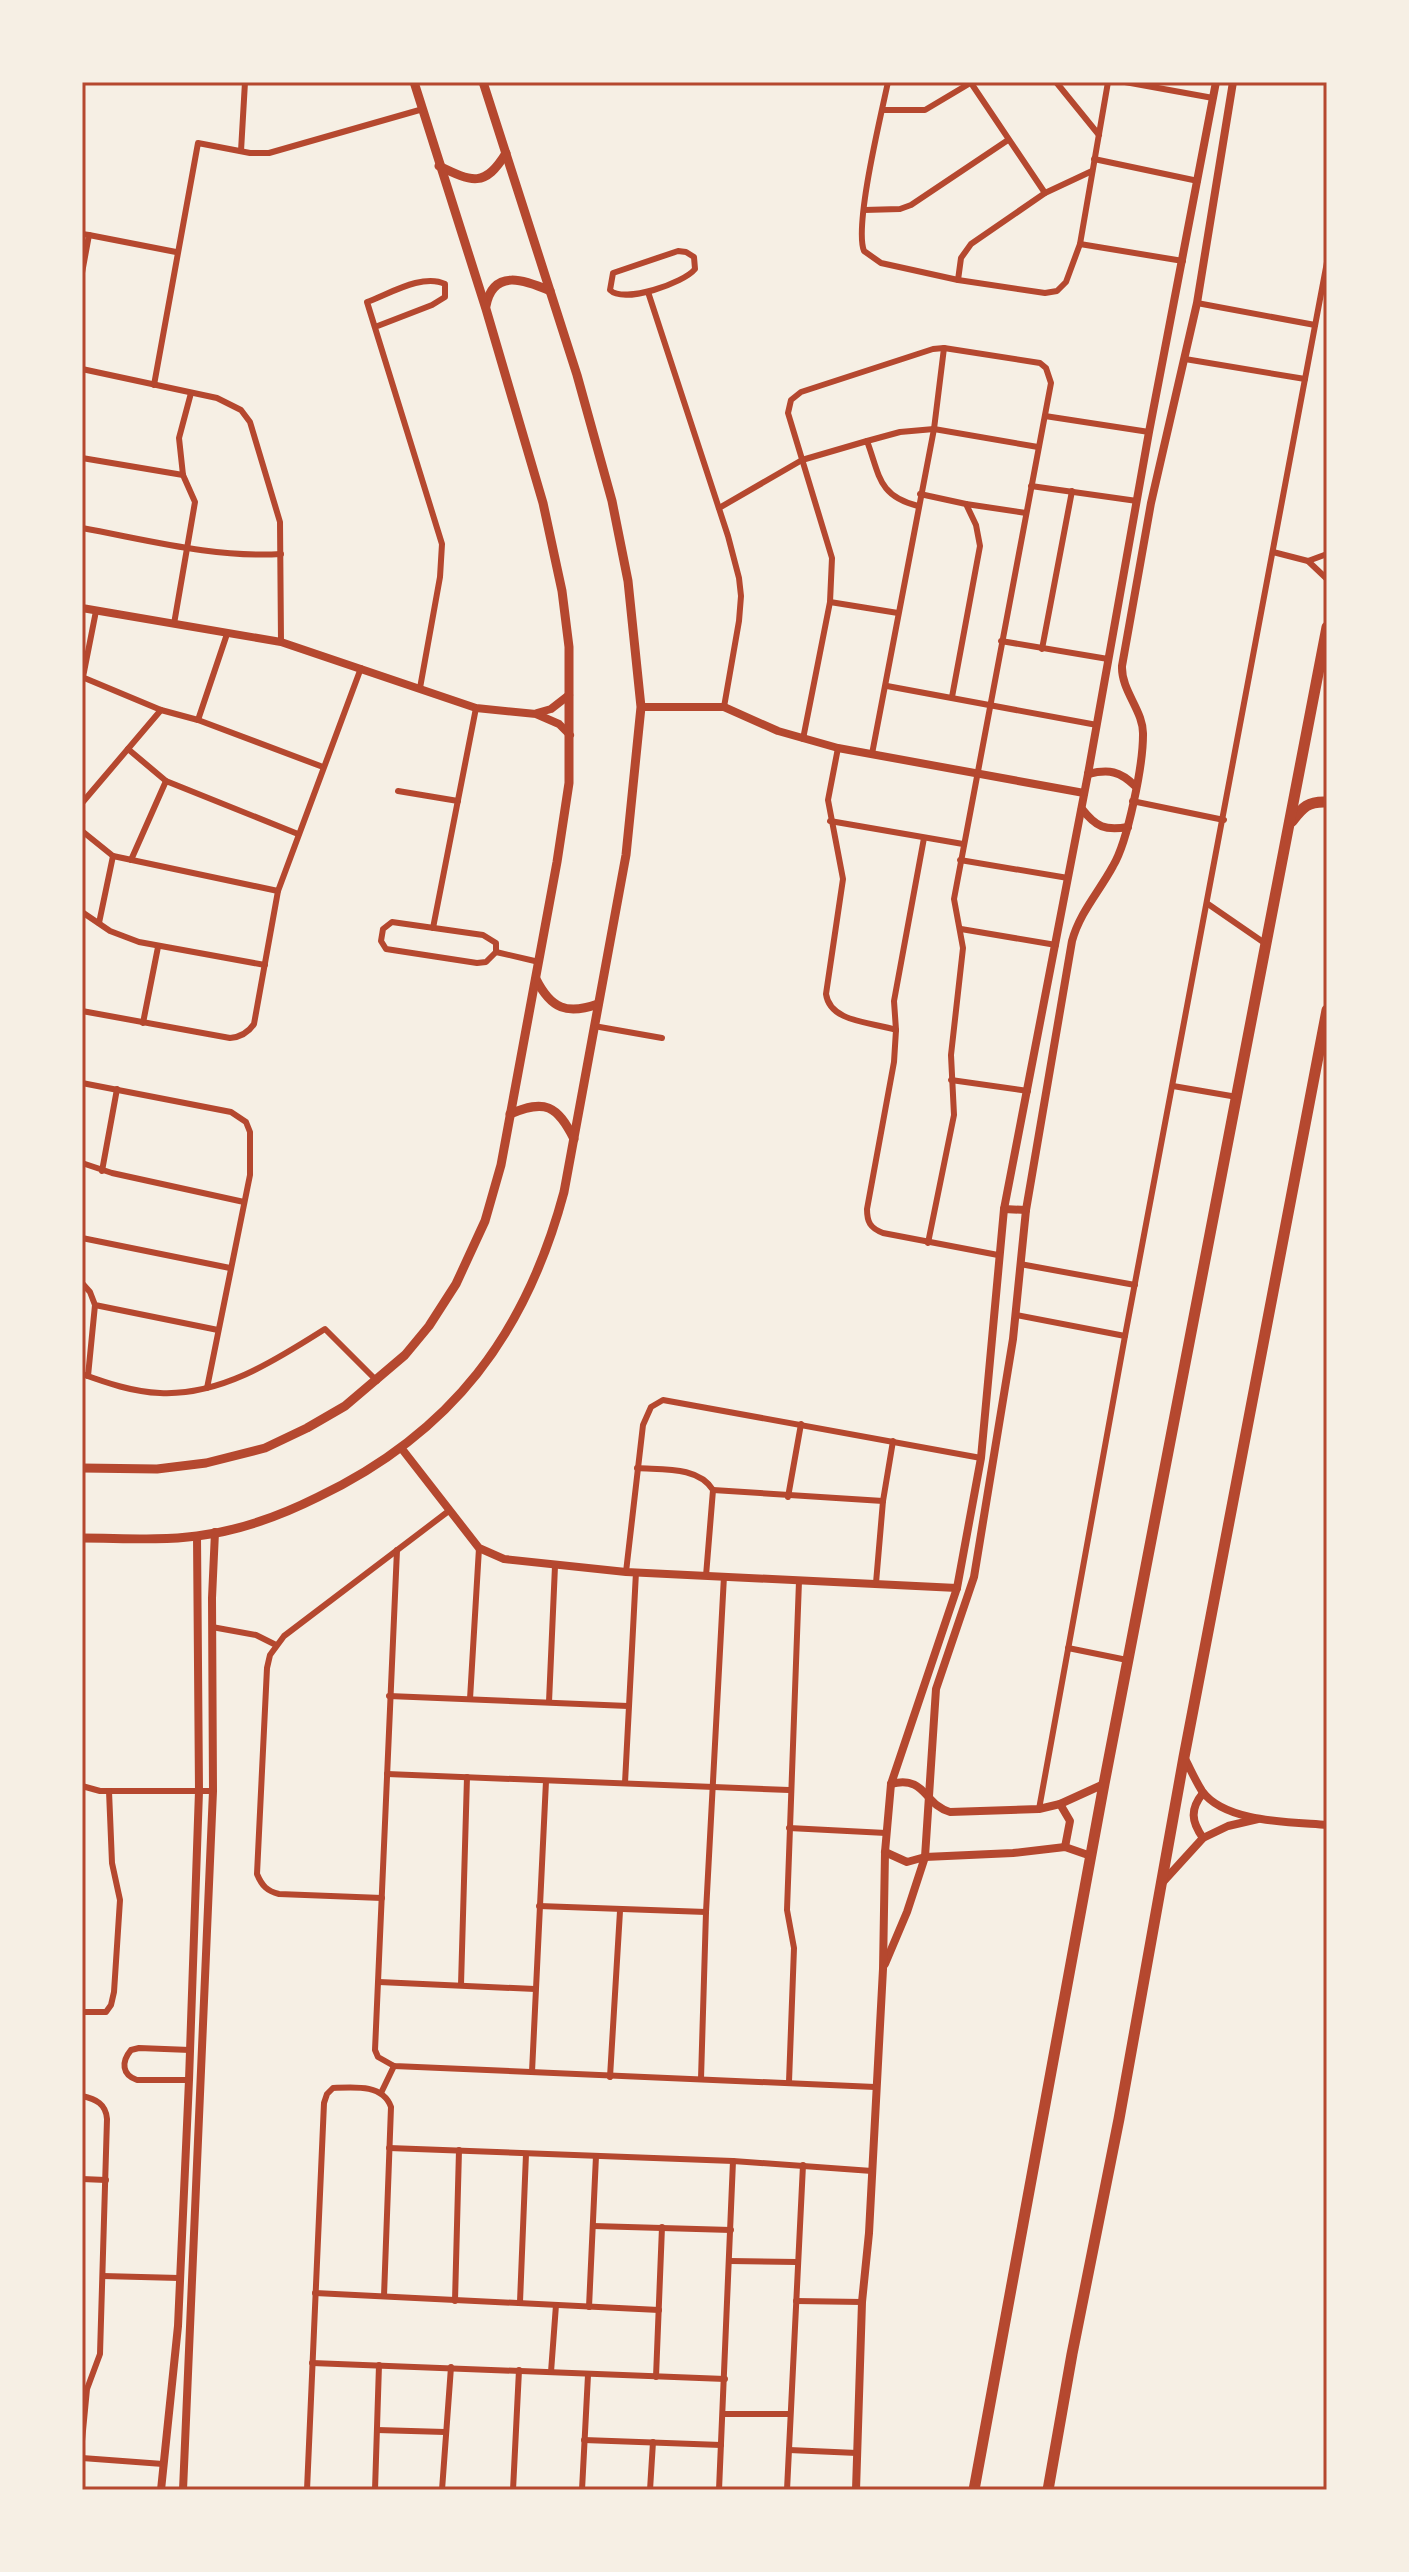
<svg xmlns="http://www.w3.org/2000/svg" width="1409" height="2572" font-family="Ubuntu,sans-serif">
<style>
.lines{fill:none;stroke-linecap:round;stroke-linejoin:round}
.minor{stroke:#b5482f;stroke-width:6}
.tertiary{stroke:#b5482f;stroke-width:8}
.secondary{stroke:#b5482f;stroke-width:9}
.motorway{stroke:#b5482f;stroke-width:11}
.neatline{fill:none;stroke:#b5482f;stroke-width:3}
</style>
<rect width="100%" height="100%" fill="#f6efe4"/>
<g class="lines">
<g class="minor">
<path d="M888,82c-7,33 -34,144 -24,169l17,12 77,17 87,13 12,-2 9,-9 14,-38 28,-162"/>
<polyline points="1056,82 1099,135"/>
<polyline points="1125,82 1213,98"/>
<polyline points="971,83 1045,193"/>
<polyline points="883,110 925,110 972,82"/>
<polyline points="241,151 245,82"/>
<polyline points="1094,159 1198,181"/>
<polyline points="864,210 900,209 911,205 1008,140"/>
<polyline points="82,234 89,235 82,273"/>
<polyline points="89,235 176,252"/>
<polyline points="1080,244 1183,261"/>
<path d="M678,251l8,1 8,5 1,12c-11,14 -71,35 -85,21l3,-17z"/>
<polyline points="958,280 961,258 971,244 1045,193 1092,171"/>
<polyline points="648,292 728,536 739,578 741,596 739,621 724,707"/>
<polyline points="1197,303 1315,325"/>
<path d="M375,327l57,-22 13,-8v-13c-22,-11 -56,10 -78,18l75,242 -2,33 -20,111"/>
<polyline points="1185,359 1305,379"/>
<polyline points="82,369 217,398 241,410 250,422 280,522 281,642"/>
<polyline points="154,385 198,143 250,153 269,153 423,109"/>
<polyline points="1045,416 1149,432"/>
<polyline points="867,441 900,432 934,429 1038,447"/>
<polyline points="82,458 183,475"/>
<polyline points="1031,486 1137,501"/>
<polyline points="920,494 966,504 976,525 980,546 952,697"/>
<polyline points="966,504 1026,513"/>
<path d="M719,508l83,-48 65,-19c13,35 11,55 51,65"/>
<path d="M82,528c66,12 132,30 199,26"/>
<polyline points="1273,552 1308,561 1327,579"/>
<polyline points="1308,561 1327,554"/>
<polyline points="830,602 898,613"/>
<polyline points="174,624 195,502 183,475 179,438 191,393"/>
<polyline points="1001,641 1108,659"/>
<polyline points="1042,649 1072,491"/>
<polyline points="82,677 161,710 198,720 323,767"/>
<polyline points="83,677 96,611"/>
<polyline points="887,686 1097,725"/>
<polyline points="198,720 227,634"/>
<polyline points="803,739 830,602 832,558 788,413 791,400 801,392 933,349 944,348 1040,363 1046,368 1051,383 954,899 963,948 951,1055 954,1115 928,1243"/>
<path d="M838,748l-10,52 15,79 -17,115c4,29 47,28 70,36l-2,32 -27,147c0,13 3,19 16,24l115,22"/>
<polyline points="128,749 166,781"/>
<polyline points="872,754 934,429 944,348"/>
<polyline points="398,791 458,801"/>
<polyline points="1132,801 1224,820"/>
<polyline points="82,803 161,710"/>
<polyline points="830,821 963,844"/>
<polyline points="82,831 113,856 278,891"/>
<polyline points="131,860 166,781 298,834"/>
<polyline points="960,860 1068,878"/>
<polyline points="1208,904 1266,944"/>
<polyline points="82,912 110,931 139,942 265,965"/>
<polygon points="392,922 483,935 496,943 496,952 486,962 477,963 386,949 381,941 383,929"/>
<polyline points="99,923 113,856"/>
<polyline points="433,928 476,708"/>
<polyline points="961,929 1056,945"/>
<polyline points="496,952 539,962"/>
<path d="M82,1011l148,27c11,-1 18,-5 24,-14l24,-133 83,-223"/>
<polyline points="143,1023 158,947"/>
<polyline points="594,1026 662,1038"/>
<polyline points="896,1030 894,1001 924,838"/>
<polyline points="951,1080 1028,1091"/>
<polyline points="82,1083 231,1112 246,1122 250,1132 250,1175 207,1388"/>
<polyline points="1173,1086 1237,1097"/>
<polyline points="82,1163 112,1173 244,1202"/>
<polyline points="102,1171 117,1089"/>
<polyline points="82,1238 230,1268"/>
<polyline points="1020,1264 1135,1285"/>
<polyline points="82,1283 90,1292 95,1305 218,1330"/>
<polyline points="1016,1315 1125,1336"/>
<path d="M82,1374c25,9 51,18 78,19 61,3 116,-33 165,-64l52,52"/>
<polyline points="88,1376 95,1305"/>
<path d="M637,1468c25,2 61,-2 76,22l-7,86"/>
<polyline points="713,1490 883,1501"/>
<polyline points="788,1497 801,1424"/>
<polyline points="397,1550 375,2050 378,2057 394,2066 875,2087"/>
<polyline points="626,1572 643,1425 651,1407 663,1400 981,1458"/>
<polyline points="876,1583 883,1501 893,1441"/>
<polyline points="212,1627 256,1635 276,1645"/>
<polyline points="1068,1648 1127,1660"/>
<polyline points="389,1696 628,1706"/>
<polyline points="470,1699 479,1548"/>
<polyline points="549,1702 555,1566"/>
<polyline points="387,1774 789,1790"/>
<polyline points="625,1783 636,1572"/>
<polyline points="82,1786 100,1791 213,1791"/>
<polyline points="1039,1809 1125,1336 1327,262"/>
<polyline points="789,1828 886,1833"/>
<path d="M382,1898l-103,-4c-12,-3 -17,-8 -22,-20l10,-206 3,-13 14,-19 166,-126"/>
<polyline points="539,1906 706,1912"/>
<polyline points="379,1982 535,1989"/>
<polyline points="461,1985 467,1777"/>
<polyline points="82,2012 106,2012 111,2005 114,1992 120,1900 112,1863 109,1791"/>
<polyline points="532,2072 546,1781"/>
<polyline points="610,2077 620,1911"/>
<polyline points="701,2079 706,1912 724,1576"/>
<path d="M189,2080h-52c-15,-5 -16,-18 -6,-30l8,-2 51,2"/>
<polyline points="789,2082 794,1948 787,1910 799,1581"/>
<polyline points="381,2093 394,2066"/>
<path d="M82,2096c14,3 24,8 25,23l-7,235 -13,35 -5,52"/>
<polyline points="389,2148 733,2161 872,2171"/>
<polyline points="82,2179 106,2180"/>
<polyline points="593,2226 731,2230"/>
<polyline points="730,2261 797,2262"/>
<polyline points="103,2276 179,2278"/>
<polyline points="315,2293 659,2310"/>
<polyline points="455,2301 459,2150"/>
<polyline points="796,2301 862,2302"/>
<polyline points="520,2302 526,2154"/>
<polyline points="589,2307 596,2156"/>
<polyline points="312,2363 725,2379"/>
<polyline points="551,2372 556,2305"/>
<polyline points="656,2377 662,2227"/>
<polyline points="723,2414 789,2414"/>
<polyline points="377,2430 445,2432"/>
<polyline points="584,2440 721,2445"/>
<polyline points="789,2450 857,2453"/>
<polyline points="82,2458 163,2464"/>
<path d="M307,2490l17,-387 3,-9 6,-6c21,-1 50,-4 58,19l-7,189"/>
<polyline points="375,2490 379,2365"/>
<polyline points="442,2490 451,2367"/>
<polyline points="513,2490 519,2370"/>
<polyline points="582,2490 588,2375"/>
<polyline points="650,2490 653,2442"/>
<polyline points="719,2490 733,2161"/>
<polyline points="787,2490 803,2165"/>
</g>
<g class="tertiary">
<polyline points="82,608 281,642 476,708 536,714 559,724 570,735"/>
<polyline points="641,707 724,707 778,731 838,748 1084,793"/>
<polyline points="537,713 551,709 569,695"/>
<path d="M1088,774c21,-5 32,-3 47,12"/>
<path d="M1082,809c14,18 23,22 46,18"/>
<polyline points="1004,1209 1026,1210"/>
<polyline points="402,1449 479,1548 504,1559 626,1572 957,1588"/>
<path d="M1184,1757c6,11 11,23 18,34 23,32 90,31 125,34"/>
<path d="M891,1784c35,-9 33,21 59,28l89,-3 21,-5 44,-20"/>
<polyline points="1060,1804 1070,1821 1065,1847"/>
<path d="M1203,1838c-12,-17 -13,-29 0,-45"/>
<polyline points="885,1852 907,1862 925,1857 1013,1853 1065,1847 1091,1856"/>
<polyline points="1162,1883 1203,1838 1228,1826 1258,1819"/>
<path d="M885,1964l22,-52 18,-55 11,-168 38,-112 39,-238 13,-129 46,-269c8,-29 27,-49 41,-75 15,-25 30,-101 30,-131 1,-24 -22,-44 -21,-69l29,-163 46,-200 36,-221"/>
<polyline points="161,2490 178,2326 189,2080 199,1791 197,1536"/>
<polyline points="183,2490 213,1791 212,1598 215,1532"/>
<polyline points="856,2490 862,2302 869,2233 883,1969 885,1852 891,1784 957,1588 981,1458 1004,1209 1088,774 1149,432 1216,82"/>
</g>
<g class="secondary">
<path d="M439,166c33,16 46,22 67,-13"/>
<path d="M486,306c7,-38 39,-26 64,-15"/>
<path d="M536,979c15,30 31,36 62,25"/>
<path d="M510,1114c35,-15 47,-9 64,25"/>
<polyline points="82,1468 157,1469 206,1463 265,1448 307,1428 345,1406 405,1355 429,1326 456,1284 485,1221 501,1165 557,862 569,783 569,647 562,591 543,503 486,309 414,82"/>
<path d="M82,1538c38,0 78,3 115,-2 41,-5 85,-21 121,-39 134,-64 208,-163 246,-305l62,-337 15,-148 -13,-126 -16,-80 -35,-126 -94,-293"/>
</g>
<g class="motorway">
<path d="M1292,821c11,-14 16,-20 35,-19"/>
<polyline points="974,2490 1104,1784 1327,627"/>
<polyline points="1048,2490 1072,2354 1119,2119 1184,1757 1327,1010"/>
</g>
</g>
<rect width="1409" height="2572" fill="none" stroke="#f6efe4" stroke-width="168"/>
<rect x="84" y="84" width="1241" height="2404" class="neatline"/>
</svg>
